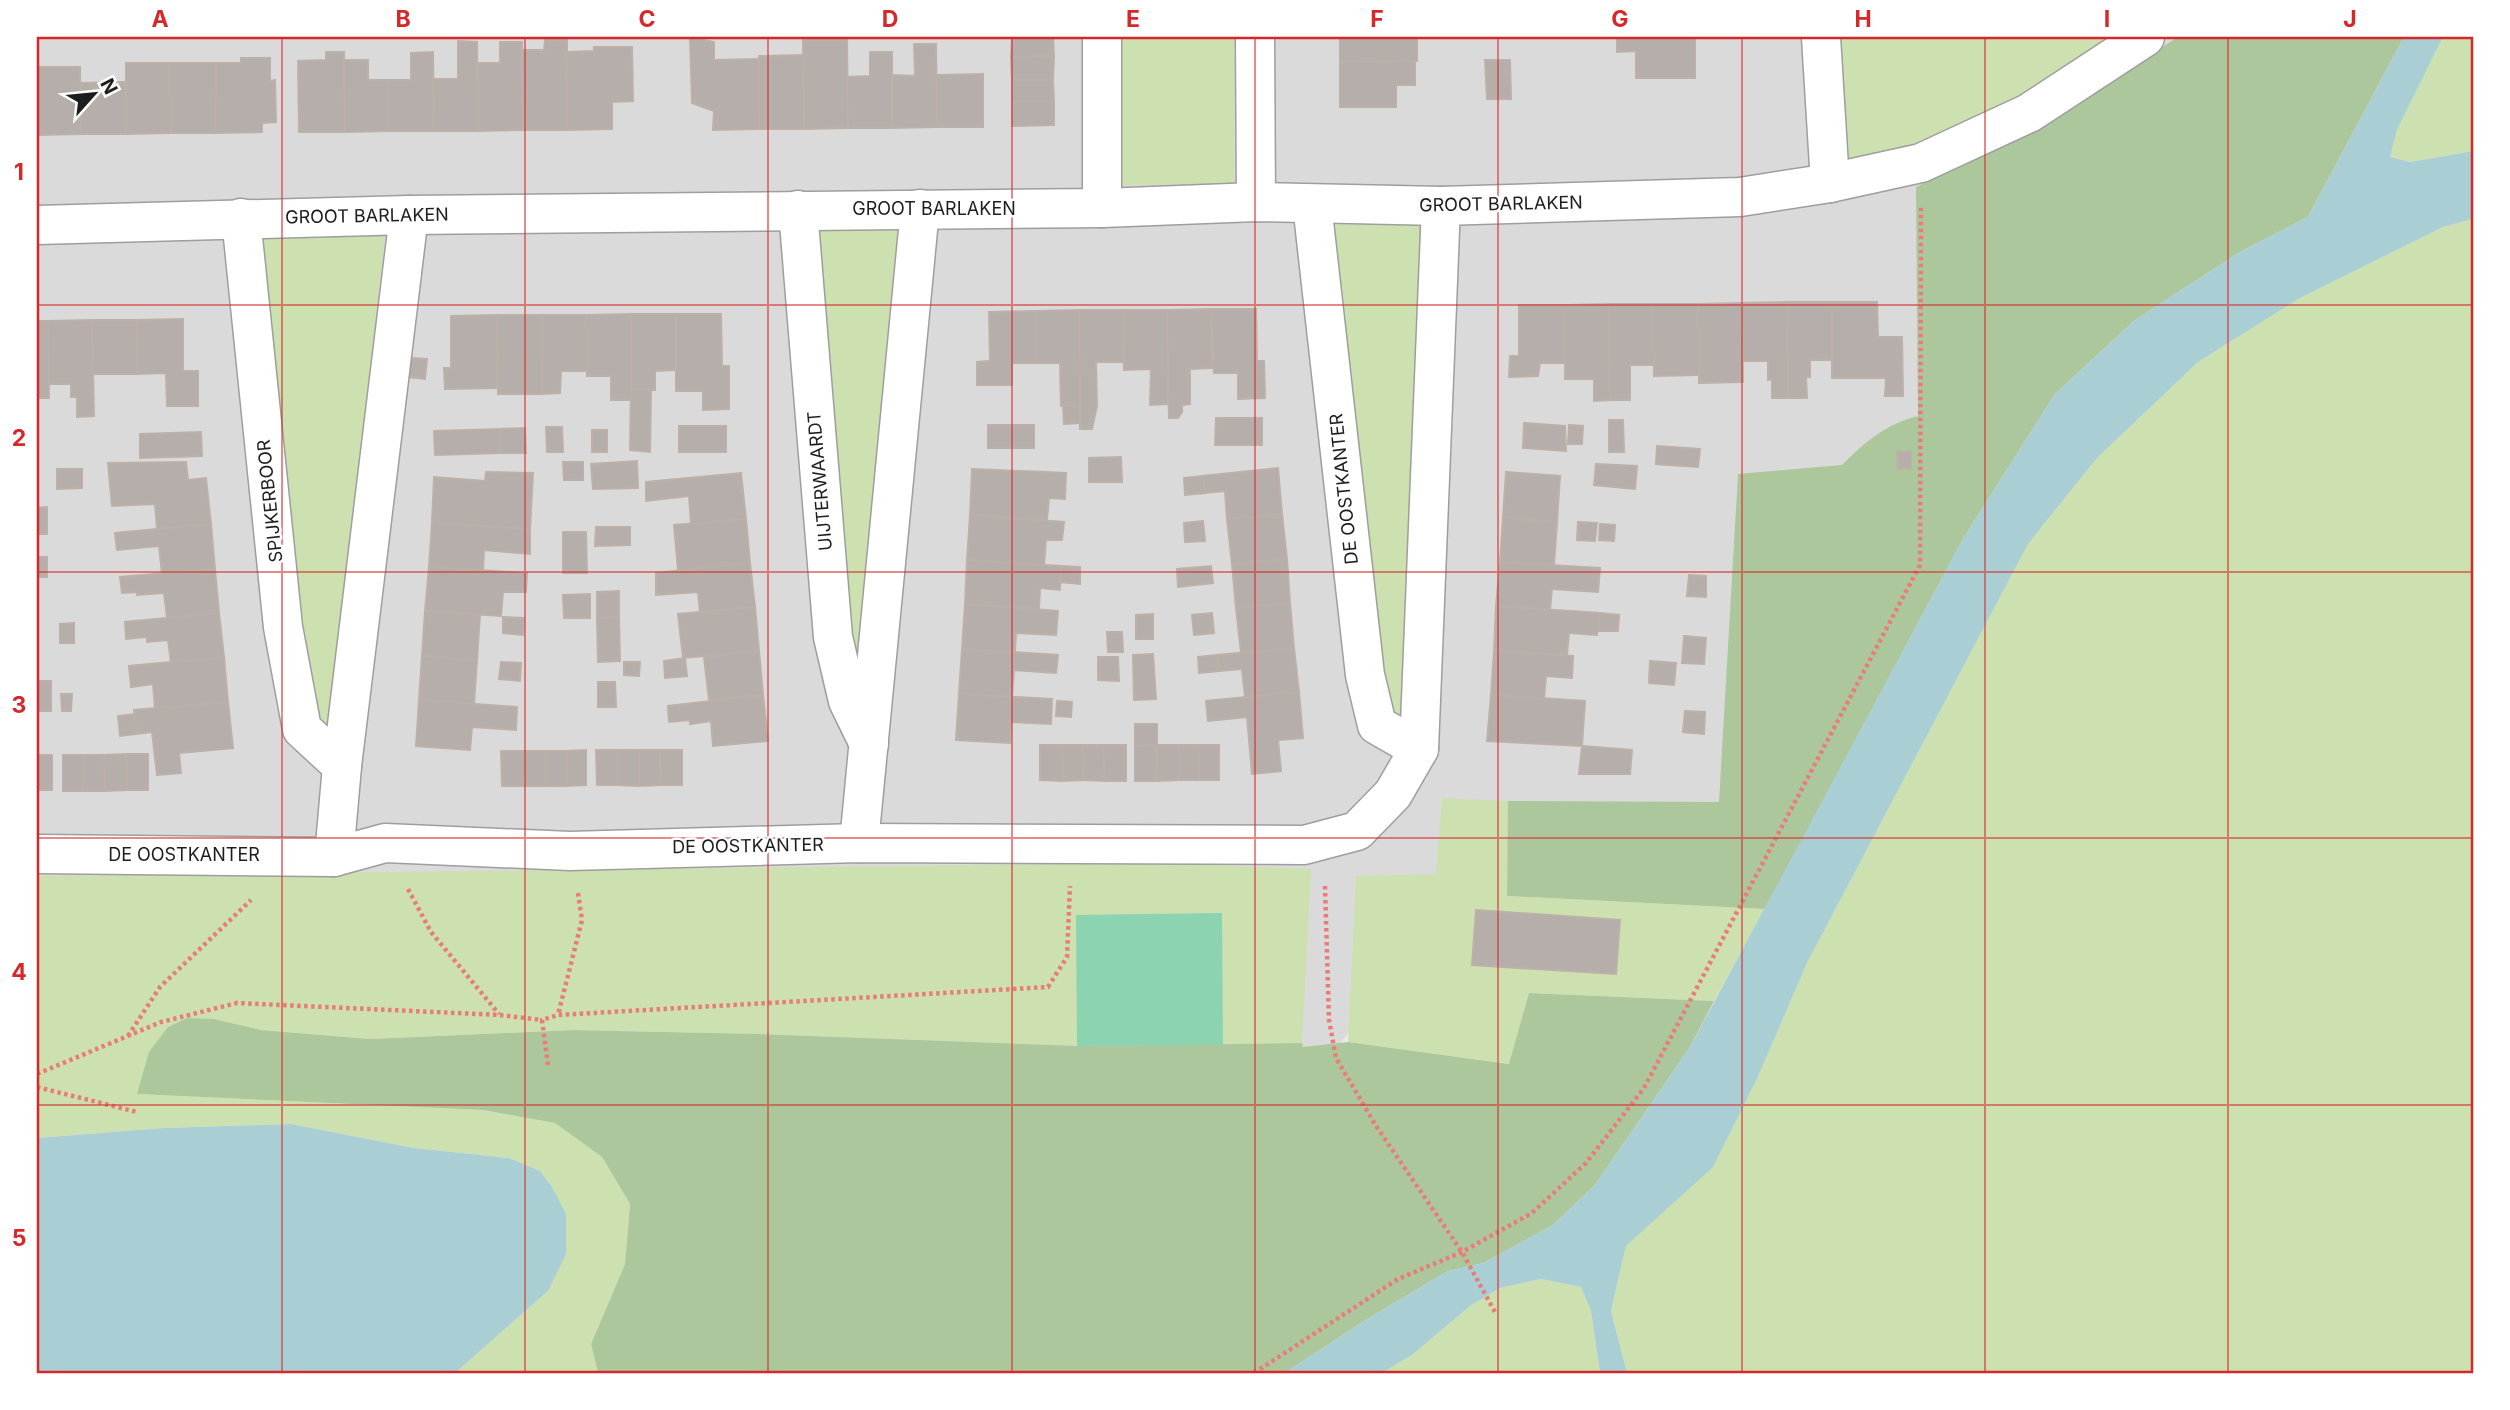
<svg xmlns="http://www.w3.org/2000/svg" width="2510" height="1410" font-family="Inter,sans-serif">
<style>
.residential{fill:#dbdada}
.grass{fill:#cce1af}
.forest{fill:#adc79d}
.pitch{fill:#8bd3b1}
.water{fill:#a9cfd5}
.building{fill:#b6aeaa;stroke:#bdb0a8;stroke-width:2}
.lines{fill:none;stroke-linecap:round;stroke-linejoin:round}
.minor-casing{stroke:#9e9e9e;stroke-width:41}
.path{stroke:#e97c79;stroke-width:4.5;stroke-dasharray:3.5 3.5;stroke-linecap:butt}
.minor{stroke:#fff;stroke-width:38}
.grid{fill:none;stroke:#d62828;stroke-width:2;stroke-opacity:0.55}
.labels{text-anchor:middle;stroke-width:5;stroke-linejoin:round;paint-order:stroke}
.street-label{font-size:18px;fill:#1d1d1d;stroke:#fff}
.neatline{fill:none;stroke:#d62828;stroke-width:2.5}
.grid-label{font-size:23px;text-anchor:middle;font-weight:bold;fill:#d62828}
</style>
<rect width="100%" height="100%" fill="#ede9e4"/>
<polygon class="residential" points="37,37 2224,37 1934,471 1733,817 1477,861 1285,1117 37,934"/>
<g class="grass">
<polygon points="1122,37 1234,37 1234,184 1122,185"/>
<polygon points="1836,37 2124,37 2020,100 1919,149 1842,167"/>
<polygon points="2443,37 2473,37 2473,151 2410,162 2390,157 2397,130"/>
<polygon points="2473,219 2473,1373 1627,1373 1611,1311 1626,1246 1713,1166 1757,1079 1807,963 2028,544 2097,458 2198,362 2300,298 2443,227"/>
<polygon points="1426,224 1409,724 1388,718 1328,225"/>
<polygon points="911,227 864,699 847,689 791,228"/>
<polygon points="385,233 331,731 317,713 299,629 261,236"/>
<polygon points="1442,798 1508,801 1507,896 1765,909 1714,1001 1529,993 1510,1064 1348,1042 1356,876 1436,874"/>
<polygon points="1158,863 1311,869 1302,1043 1077,1046 758,1034 573,1030 370,1039 261,1030 214,1019 138,1094 483,1110 555,1123 602,1157 630,1204 625,1264 591,1344 598,1373 455,1373 548,1291 566,1214 540,1171 509,1158 414,1148 291,1124 163,1128 37,1138 37,876"/>
<polygon points="1541,1279 1581,1287 1591,1311 1600,1373 1382,1373 1412,1355 1470,1306 1500,1288"/>
</g>
<g class="forest">
<path d="M2178,37h226l-96,180 -68,35 -106,69 -79,73 -92,145 -198,370 -258,-13 1,-95 211,1 19,-328 104,-9c23,-23 44,-41 76,-49l-2,-229 118,-59z"/>
<polygon points="1529,993 1714,1001 1690,1047 1595,1185 1553,1225 1484,1263 1448,1271 1364,1321 1285,1373 598,1373 591,1344 625,1264 630,1204 602,1157 555,1123 483,1110 137,1094 149,1052 168,1027 187,1018 214,1019 261,1030 370,1039 573,1030 758,1034 1077,1046 1302,1043 1303,1047 1348,1042 1509,1064"/>
</g>
<polygon class="pitch" points="1222,913 1223,1045 1077,1046 1076,915"/>
<g class="water">
<polygon points="2404,37 2443,37 2397,130 2390,157 2410,162 2473,151 2473,219 2443,227 2300,298 2198,362 2097,458 2028,544 1807,963 1757,1079 1713,1167 1626,1246 1611,1311 1627,1373 1600,1373 1591,1311 1581,1287 1541,1279 1500,1288 1470,1306 1412,1355 1382,1373 1285,1373 1364,1321 1448,1271 1484,1263 1553,1225 1595,1185 1690,1047 1963,539 2055,394 2134,321 2240,252 2308,217"/>
<polygon points="291,1124 414,1148 509,1158 540,1171 552,1187 566,1214 566,1254 548,1291 455,1373 37,1373 37,1138 163,1128"/>
</g>
<g class="building">
<polygon points="690,37 714,42 714,60 758,59 759,129 713,130 714,111 692,103"/>
<polygon points="1012,37 1053,37 1054,56 1011,57"/>
<polygon points="1340,37 1417,37 1417,61 1340,62"/>
<polygon points="1617,37 1695,37 1695,78 1636,78 1636,51 1617,52"/>
<polygon points="545,40 567,40 567,130 523,130 522,50 544,50"/>
<polygon points="803,40 847,40 848,128 804,129"/>
<polygon points="458,41 477,42 478,131 434,131 433,79 458,79"/>
<polygon points="500,42 522,42 523,130 478,131 478,63 500,63"/>
<polygon points="914,44 936,44 937,127 892,128 892,75 915,76"/>
<polygon points="594,47 632,47 633,101 612,102 612,129 567,130 566,52 594,51"/>
<polygon points="326,52 344,52 345,132 299,132 298,61 326,60"/>
<polygon points="433,52 434,131 389,131 389,80 411,80 411,53"/>
<polygon points="870,52 892,52 892,128 848,128 847,77 870,76"/>
<polygon points="803,55 804,129 759,129 759,56"/>
<polygon points="1054,56 1053,80 1012,80 1011,57"/>
<polygon points="241,58 270,58 270,81 275,80 276,122 262,123 262,132 215,133 216,63 241,63"/>
<polygon points="344,60 368,60 368,80 389,80 389,131 345,132"/>
<polygon points="1485,60 1510,60 1511,99 1487,99"/>
<polygon points="1415,61 1415,85 1396,85 1396,107 1340,107 1340,62"/>
<polygon points="126,63 170,63 171,133 126,134"/>
<polygon points="170,63 216,63 215,133 171,133"/>
<polygon points="37,67 80,67 81,134 37,135"/>
<polygon points="983,74 983,127 937,127 937,75"/>
<polygon points="1012,80 1053,80 1054,102 1012,102"/>
<polygon points="126,82 126,134 81,134 81,83"/>
<polygon points="1012,102 1054,102 1054,125 1012,126"/>
<polygon points="1787,302 1832,302 1832,360 1810,360 1810,377 1806,377 1807,398 1788,398"/>
<polygon points="1787,302 1788,398 1772,398 1772,379 1768,380 1768,361 1743,361 1742,303"/>
<polygon points="1832,302 1877,302 1878,337 1902,337 1903,396 1885,396 1886,378 1832,378"/>
<polygon points="1742,303 1743,382 1699,383 1698,304"/>
<polygon points="1609,304 1653,304 1654,365 1630,365 1630,400 1610,400"/>
<polygon points="1609,304 1610,400 1594,401 1594,379 1565,379 1565,305"/>
<polygon points="1653,304 1698,304 1699,375 1654,376"/>
<polygon points="1519,305 1565,305 1565,363 1540,363 1538,376 1509,377 1510,356 1519,356"/>
<polygon points="1211,309 1256,309 1257,361 1264,361 1265,398 1238,399 1238,373 1214,373"/>
<polygon points="1211,309 1212,368 1190,369 1190,404 1182,405 1182,412 1178,418 1169,418 1167,310"/>
<polygon points="1079,310 1123,310 1123,362 1096,362 1097,406 1092,429 1080,429"/>
<polygon points="1079,310 1080,405 1061,406 1060,363 1035,363 1035,311"/>
<polygon points="1123,310 1167,310 1168,404 1150,405 1151,369 1124,370"/>
<polygon points="1035,311 1035,363 1012,363 1012,385 977,385 977,362 990,361 989,312"/>
<polygon points="631,314 676,314 676,370 655,371 655,390 631,390"/>
<polygon points="631,314 631,400 611,400 611,376 587,376 586,315"/>
<polygon points="676,314 721,314 722,366 729,366 729,409 703,410 703,391 676,391"/>
<polygon points="497,315 542,315 542,394 498,394"/>
<polygon points="497,315 498,388 445,389 444,368 451,368 451,316"/>
<polygon points="542,315 586,315 587,371 561,371 560,393 543,394"/>
<polygon points="183,319 183,371 198,371 198,406 167,406 166,373 138,374 137,320"/>
<polygon points="92,320 94,416 77,417 77,397 71,397 71,384 49,384 48,321"/>
<polygon points="92,320 137,320 138,374 93,374"/>
<polygon points="37,321 48,321 49,398 37,398"/>
<polygon points="410,358 427,359 425,379 409,377"/>
<polygon points="631,390 651,390 650,452 630,450"/>
<polygon points="1080,405 1080,423 1064,424 1063,406"/>
<polygon points="1216,418 1262,418 1262,445 1215,445"/>
<polygon points="1609,420 1623,420 1624,452 1609,452"/>
<polygon points="1524,423 1565,426 1566,451 1523,448"/>
<rect x="988" y="425" width="46" height="23"/>
<polygon points="1569,425 1583,426 1582,444 1568,444"/>
<rect x="679" y="426" width="47" height="26"/>
<polygon points="546,427 562,427 563,452 547,452"/>
<polygon points="525,428 526,453 501,453 501,429"/>
<polygon points="501,429 501,453 435,455 434,431"/>
<rect x="592" y="430" width="15" height="22"/>
<polygon points="201,432 202,456 140,458 140,434"/>
<polygon points="1657,446 1700,449 1698,467 1656,464"/>
<polygon points="1911,451 1911,468 1898,469 1897,452"/>
<polygon points="1121,457 1122,482 1089,482 1089,458"/>
<polygon points="637,461 638,488 593,489 591,464"/>
<polygon points="186,462 188,480 206,478 211,524 157,529 155,504 112,506 108,463"/>
<polygon points="563,462 583,462 583,480 564,480"/>
<polygon points="1596,464 1637,466 1635,489 1594,485"/>
<polygon points="1278,468 1282,514 1227,519 1225,491 1205,493 1203,476"/>
<polygon points="57,469 82,469 82,488 57,489"/>
<polygon points="972,469 1066,473 1065,499 1049,498 1047,520 970,515"/>
<polygon points="486,472 533,473 530,529 432,523 434,477 485,481"/>
<polygon points="1506,472 1560,476 1557,522 1503,518"/>
<polygon points="741,473 746,519 691,524 689,496 646,501 646,482"/>
<polygon points="1203,476 1205,493 1185,495 1184,478"/>
<polygon points="47,507 47,534 37,534 37,508"/>
<polygon points="1282,514 1287,559 1232,564 1227,519"/>
<polygon points="970,515 1064,522 1062,540 1046,540 1044,565 967,560"/>
<polygon points="1503,518 1557,522 1554,565 1500,562"/>
<polygon points="746,519 750,563 678,570 674,525"/>
<polygon points="1203,521 1205,541 1185,542 1184,523"/>
<polygon points="1578,522 1597,523 1595,541 1577,540"/>
<polygon points="432,523 530,529 530,554 484,550 483,571 429,567"/>
<polygon points="211,524 215,569 162,574 159,546 117,550 115,533"/>
<polygon points="1600,524 1615,525 1614,541 1599,540"/>
<polygon points="596,527 630,527 630,545 595,546"/>
<polygon points="563,532 586,532 587,573 563,573"/>
<rect x="37" y="557" width="10" height="20"/>
<polygon points="1287,559 1290,603 1236,608 1232,564"/>
<polygon points="967,560 1061,566 1060,590 1040,588 1039,609 965,604"/>
<polygon points="1500,562 1600,568 1598,592 1552,589 1550,610 1496,606"/>
<polygon points="750,563 755,607 700,612 698,592 656,595 656,573"/>
<polygon points="1061,566 1080,567 1080,584 1060,582"/>
<polygon points="1211,566 1213,583 1178,587 1177,569"/>
<polygon points="429,567 527,573 526,592 503,592 501,616 425,611"/>
<polygon points="215,569 219,613 167,618 164,593 137,595 137,592 122,593 120,577"/>
<polygon points="1689,575 1706,576 1706,597 1687,596"/>
<polygon points="619,591 619,617 597,618 597,592"/>
<polygon points="590,594 590,618 564,618 563,595"/>
<polygon points="1290,603 1294,648 1241,653 1236,608"/>
<polygon points="965,604 1058,611 1056,635 1016,633 1015,652 962,649"/>
<polygon points="1496,606 1600,613 1597,635 1569,633 1567,655 1494,651"/>
<polygon points="755,607 759,651 683,658 678,614"/>
<polygon points="425,611 480,615 477,660 422,656"/>
<polygon points="219,613 224,657 171,663 168,640 147,642 147,637 126,639 125,622"/>
<polygon points="1212,613 1214,633 1194,635 1192,615"/>
<polygon points="1600,613 1619,615 1618,631 1598,631"/>
<polygon points="1153,614 1153,639 1136,639 1136,615"/>
<polygon points="503,617 524,618 523,635 503,633"/>
<polygon points="619,617 620,661 598,662 597,618"/>
<polygon points="74,623 74,643 60,643 60,624"/>
<polygon points="1107,632 1122,632 1123,652 1108,652"/>
<polygon points="1684,636 1706,638 1704,664 1682,663"/>
<polygon points="1294,648 1299,692 1245,697 1242,669 1219,671 1217,655"/>
<polygon points="962,649 1058,655 1056,673 1014,670 1012,697 959,694"/>
<polygon points="759,651 763,695 709,700 704,657"/>
<polygon points="1494,651 1573,656 1572,678 1546,676 1544,699 1491,695"/>
<polygon points="1153,654 1156,699 1134,700 1133,655"/>
<polygon points="1217,655 1219,671 1199,673 1198,657"/>
<polygon points="422,656 477,660 474,704 419,700"/>
<polygon points="224,657 228,702 155,709 153,684 131,687 129,666"/>
<polygon points="1098,657 1118,657 1119,681 1098,680"/>
<polygon points="685,658 687,676 665,678 664,661"/>
<polygon points="1650,661 1676,663 1674,685 1649,683"/>
<polygon points="501,662 521,663 520,681 499,679"/>
<polygon points="624,662 640,662 639,676 624,675"/>
<rect x="37" y="681" width="14" height="30"/>
<polygon points="598,682 615,682 616,707 598,707"/>
<polygon points="1299,692 1303,738 1278,740 1281,771 1252,774 1247,717 1208,721 1206,701"/>
<polygon points="61,694 72,694 71,711 62,711"/>
<polygon points="959,694 1052,699 1051,724 1011,722 1010,743 956,740"/>
<polygon points="763,695 768,741 713,746 711,721 690,724 690,720 669,722 668,706"/>
<polygon points="1491,695 1585,701 1582,746 1487,741"/>
<polygon points="419,700 517,707 516,730 472,727 470,750 416,746"/>
<polygon points="1057,701 1072,702 1071,717 1056,716"/>
<polygon points="228,702 233,748 179,753 181,773 157,775 152,732 137,734 134,710"/>
<polygon points="1685,711 1705,712 1704,734 1683,732"/>
<polygon points="134,714 137,734 120,736 118,716"/>
<polygon points="1135,724 1157,724 1157,745 1135,746"/>
<polygon points="1040,745 1062,745 1063,781 1040,780"/>
<polygon points="1062,745 1082,745 1084,780 1063,781"/>
<polygon points="1082,745 1103,745 1105,781 1084,780"/>
<polygon points="1103,745 1126,745 1126,781 1105,781"/>
<polygon points="1156,745 1179,745 1179,780 1157,781"/>
<polygon points="1156,745 1157,781 1135,781 1135,746"/>
<polygon points="1179,745 1198,745 1199,780 1179,780"/>
<polygon points="1198,745 1219,745 1219,780 1199,780"/>
<polygon points="1582,746 1632,750 1630,774 1579,774"/>
<polygon points="586,750 586,785 566,786 567,751"/>
<polygon points="596,750 618,750 618,785 597,785"/>
<polygon points="618,750 639,750 639,786 618,785"/>
<polygon points="639,750 660,750 661,785 639,786"/>
<polygon points="660,750 682,750 682,785 661,785"/>
<polygon points="501,751 525,751 524,786 502,786"/>
<polygon points="525,751 546,751 546,786 524,786"/>
<polygon points="546,751 567,751 566,786 546,786"/>
<polygon points="126,754 148,754 148,790 127,790"/>
<polygon points="126,754 127,790 105,791 104,755"/>
<rect x="37" y="755" width="15" height="35"/>
<rect x="63" y="755" width="20" height="36"/>
<polygon points="83,755 104,755 105,791 83,791"/>
<polygon points="1476,910 1620,920 1616,974 1472,965"/>
</g>
<g class="lines">
<defs>
<g id="minor">
<polyline points="1255,37 1256,202"/>
<polyline points="1821,37 1830,183"/>
<polyline points="1312,204 1365,675 1377,725 1419,749"/>
<polyline points="1102,208 1102,37"/>
<polyline points="798,210 833,637 848,701 869,744"/>
<polyline points="241,218 283,627 302,729 342,766"/>
<polyline points="37,225 409,215 1102,208 1256,202 1441,206 1740,197 1830,183 1921,163 2029,113 2145,37"/>
<polyline points="859,843 920,209"/>
<polyline points="37,854 334,857 385,843 570,851 859,843 1304,845 1357,831 1393,794 1419,749 1441,206"/>
<polyline points="334,857 342,766 409,215"/>
</g>
</defs>
<use href="#minor" class="minor-casing"/>
<g class="path">
<polyline points="1325,886 1329,1020 1336,1058 1376,1126 1462,1252 1496,1314"/>
<polyline points="408,889 431,932 499,1014"/>
<polyline points="578,893 582,920 558,1015 1048,987 1067,957 1070,886"/>
<polyline points="128,1036 160,987 251,900"/>
<polyline points="548,1065 542,1020 558,1015"/>
<polyline points="37,1074 161,1022 237,1003 500,1015 542,1020"/>
<polyline points="37,1087 137,1112"/>
<polyline points="1254,1373 1398,1279 1462,1252 1532,1213 1586,1163 1644,1088 1920,565 1921,206"/>
</g>
<use href="#minor" class="minor"/>
</g>
<path class="grid" d="M282,37v1336M525,37v1336M768,37v1336M1012,37v1336M1255,37v1336M1498,37v1336M1742,37v1336M1985,37v1336M2228,37v1336M37,305h2436M37,572h2436M37,838h2436M37,1105h2436"/>
<g class="labels">
<g class="street-label">
<text transform="translate(1501 204) rotate(-1)" y="6">GROOT BARLAKEN</text>
<text x="934" y="215">GROOT BARLAKEN</text>
<text transform="translate(367 216) rotate(-1)" y="6">GROOT BARLAKEN</text>
<text transform="translate(820 481) rotate(-95)" y="6">UIJTERWAARDT</text>
<text transform="translate(1344 489) rotate(-96)" y="6">DE OOSTKANTER</text>
<text transform="translate(270 501) rotate(-96)" y="6">SPIJKERBOOR</text>
<text transform="translate(748 846) rotate(-1)" y="6">DE OOSTKANTER</text>
<text x="184" y="861">DE OOSTKANTER</text>
</g>
</g>
<rect width="2510" height="1410" fill="none" stroke="#ffffff" stroke-width="77"/>
<g transform="translate(94 94) rotate(63)" stroke="#ffffff" stroke-width="5" paint-order="stroke">
<path d="M0-5L12 26L0 18L-12 26Z" fill="#1d1d1d"/>
<text y="-10" font-size="19" font-weight="bold" text-anchor="middle" fill="#1d1d1d">N</text>
</g>
<rect x="38" y="38" width="2434" height="1334" class="neatline"/>
<g class="grid-label">
<text x="160" y="27">A</text>
<text x="403" y="27">B</text>
<text x="647" y="27">C</text>
<text x="890" y="27">D</text>
<text x="1133" y="27">E</text>
<text x="1377" y="27">F</text>
<text x="1620" y="27">G</text>
<text x="1863" y="27">H</text>
<text x="2107" y="27">I</text>
<text x="2350" y="27">J</text>
<text x="19" y="180">1</text>
<text x="19" y="446">2</text>
<text x="19" y="713">3</text>
<text x="19" y="980">4</text>
<text x="19" y="1246">5</text>
</g>
</svg>
